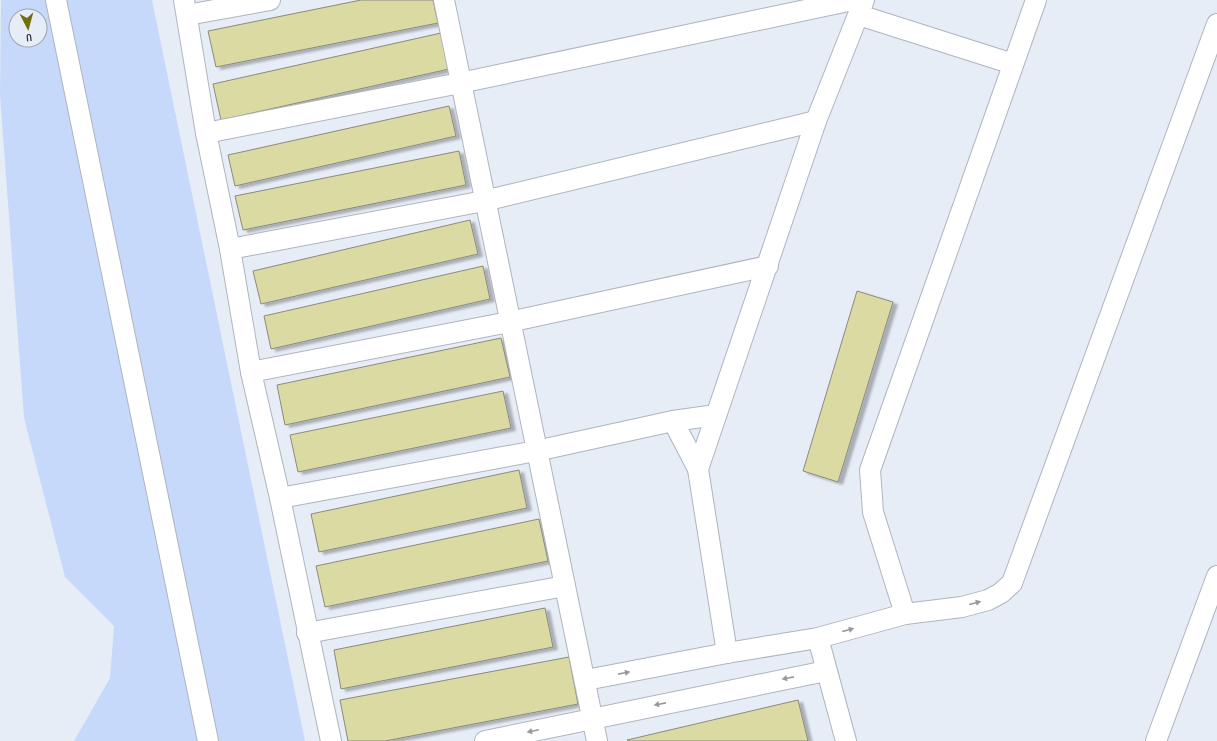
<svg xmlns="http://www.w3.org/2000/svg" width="1217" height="741" font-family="'Sofia Sans Condensed',sans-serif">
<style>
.green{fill:#c7d9fb;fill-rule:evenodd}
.building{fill:#dbdaa2;stroke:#8a8a7f;filter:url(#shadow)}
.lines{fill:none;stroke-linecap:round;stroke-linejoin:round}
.minor-casing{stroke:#afb4be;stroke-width:22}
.minor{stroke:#fff;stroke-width:20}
.oneway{fill:#97989a}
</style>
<defs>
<filter id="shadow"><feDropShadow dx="4.5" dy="2.5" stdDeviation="1" flood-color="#0004"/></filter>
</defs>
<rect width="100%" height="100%" fill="#e7edf7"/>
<path class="green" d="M1,0h151l153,741h-231l36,-63 4,-52 -49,-49 -41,-159 -24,-322zM16,16h24v24h-24z"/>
<g class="building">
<polygon points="361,0 433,0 438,23 216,67 208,31"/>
<polygon points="441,33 449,69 221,120 213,84"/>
<polygon points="449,106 456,136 235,186 228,155"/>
<polygon points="459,151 466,185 243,230 235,196"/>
<polygon points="470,220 478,254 261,304 253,271"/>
<polygon points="483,266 490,299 271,349 264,316"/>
<polygon points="857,291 893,302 838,482 803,471"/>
<polygon points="501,338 510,377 285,425 277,385"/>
<polygon points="503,391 511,428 298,472 290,435"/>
<polygon points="519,470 527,508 319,552 311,514"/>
<polygon points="539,519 548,561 325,607 316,566"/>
<polygon points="545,608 553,647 341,689 334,650"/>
<polygon points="569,657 578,704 385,741 348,741 340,700"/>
<polygon points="798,700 808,741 628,741 627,740"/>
</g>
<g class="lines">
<defs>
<g id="minor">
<polyline points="56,0 208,741"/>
<polyline points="184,0 206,133 230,249 251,372 280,498 331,741"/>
<polyline points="444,0 597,741"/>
<polyline points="187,15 270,0"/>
<polyline points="859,15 1013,64"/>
<polyline points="206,133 460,83 853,0"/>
<polyline points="230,249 484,201 816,121"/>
<polyline points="251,372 509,322 768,266"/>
<polyline points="673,421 698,469"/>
<polyline points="280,498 536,451 673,421 716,415"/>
<polyline points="905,614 873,512 870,470 1036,0"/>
<polyline points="307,633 565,586"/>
<polyline points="818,638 846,741"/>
<polyline points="727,653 698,469 816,121 864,0"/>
<polyline points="586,680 727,653 818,638 905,614 962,607 988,600 1001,593 1012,583 1217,24"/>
<polyline points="485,741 826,671"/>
<polyline points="1156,741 1217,576"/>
</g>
</defs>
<use href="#minor" class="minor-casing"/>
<use href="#minor" class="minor"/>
</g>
<defs><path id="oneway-solid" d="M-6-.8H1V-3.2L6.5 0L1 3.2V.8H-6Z"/></defs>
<g class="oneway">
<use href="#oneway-solid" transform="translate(975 603) rotate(-15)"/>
<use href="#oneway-solid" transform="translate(848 630) rotate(-15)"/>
<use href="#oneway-solid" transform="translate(624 673) rotate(-11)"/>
<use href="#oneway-solid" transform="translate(788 678) rotate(169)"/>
<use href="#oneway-solid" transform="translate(660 704) rotate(169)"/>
<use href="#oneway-solid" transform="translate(533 731) rotate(168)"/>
</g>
<g transform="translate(28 28) rotate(174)"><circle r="19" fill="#e7edf7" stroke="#9da2a9"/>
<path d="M0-3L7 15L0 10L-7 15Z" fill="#736e0e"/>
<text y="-6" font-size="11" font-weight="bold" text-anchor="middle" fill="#2f3135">U</text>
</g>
</svg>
